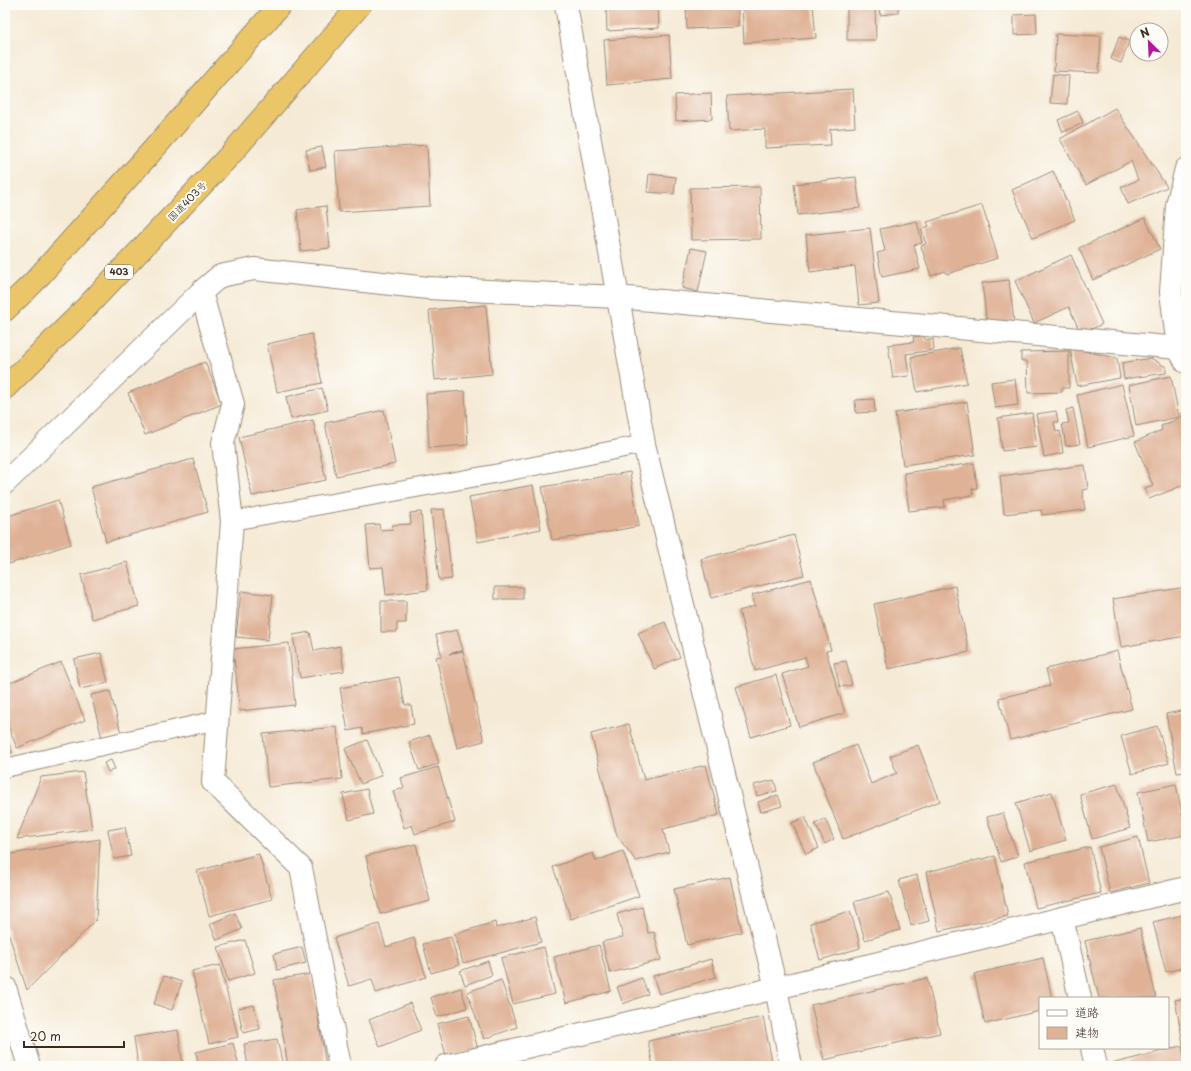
<svg xmlns="http://www.w3.org/2000/svg" width="1191" height="1071" font-family="'Playpen Sans','Klee One',sans-serif">
<style>
.building{fill:#dfb195}
.lines{fill:none;stroke-linecap:round;stroke-linejoin:round}
.service-casing{stroke:#988a7a;stroke-width:20}
.minor-casing{stroke:#988a7a;stroke-width:24}
.tertiary-casing{stroke:#988a7a;stroke-width:24}
.trunk-casing{stroke:#988a7a;stroke-width:24}
.service{stroke:#fff;stroke-width:18}
.minor{stroke:#fff;stroke-width:22}
.tertiary{stroke:#fff;stroke-width:22}
.trunk{stroke:#ebc669;stroke-width:22}
.labels{text-anchor:middle;stroke-width:4;stroke-linejoin:round;paint-order:stroke}
.shield{fill:#fdfcf7;stroke:#75695f;stroke-width:1}
.shield-label{font-size:9px;font-weight:bold;fill:#3b2a1e}
.street-label{font-size:10px;fill:#3b2a1e;stroke:#fdfcf7}
</style>
<rect width="100%" height="100%" fill="#fdfcf7"/>
<filter id="ink" filterUnits="userSpaceOnUse"><feTurbulence type="fractalNoise" baseFrequency=".025" numOctaves="2"/><feDisplacementMap in="SourceGraphic" scale="8" xChannelSelector="R" yChannelSelector="G"/><feConvolveMatrix kernelMatrix="1 2 1 2 8 2 1 2 1" color-interpolation-filters="sRGB"/></filter>
<filter id="wash" filterUnits="userSpaceOnUse"><feTurbulence type="fractalNoise" baseFrequency=".012" numOctaves="4" result="noise"/><feDisplacementMap in="SourceGraphic" scale="16" xChannelSelector="R" yChannelSelector="G"/><feGaussianBlur stdDeviation="0.9" result="paint"/><feColorMatrix in="noise" values="0 0 0 0 0 0 0 0 0 0 0 0 0 0 0 0 0 1.4 0 .05"/><feComposite in="paint" operator="in"/></filter>
<g filter="url(#wash)">
<rect width="100%" height="100%" fill="#f5ead5"/>
<g id="blocks">
<g class="building">
<polygon points="606,5 658,5 659,28 607,31"/>
<polygon points="686,5 738,5 738,27 687,29"/>
<polygon points="742,5 813,5 816,38 744,43"/>
<polygon points="847,5 875,5 876,40 847,40"/>
<polygon points="879,5 898,5 898,13 880,15"/>
<polygon points="1036,14 1037,34 1014,35 1014,15"/>
<polygon points="1056,34 1101,36 1099,73 1054,71"/>
<polygon points="669,35 672,79 607,85 604,40"/>
<polygon points="1119,37 1129,41 1121,63 1111,59"/>
<polygon points="1053,74 1069,76 1067,104 1050,103"/>
<polygon points="853,89 855,127 830,129 831,145 765,148 765,129 729,131 727,96"/>
<polygon points="711,93 712,119 676,121 675,95"/>
<polygon points="1115,108 1167,187 1128,204 1121,187 1138,180 1131,161 1086,185 1060,139"/>
<polygon points="1078,111 1083,123 1063,132 1058,120"/>
<polygon points="427,145 430,206 339,212 335,151"/>
<polygon points="322,147 326,167 310,170 306,150"/>
<polygon points="1053,171 1075,220 1033,238 1012,190"/>
<polygon points="649,174 676,177 674,194 647,192"/>
<polygon points="856,177 860,208 798,215 794,184"/>
<polygon points="760,187 761,239 691,240 690,188"/>
<polygon points="982,205 998,258 947,274 945,271 931,276 921,246 926,244 921,229 929,226 927,222"/>
<polygon points="326,206 330,248 301,251 297,210"/>
<polygon points="1145,218 1160,249 1093,280 1079,248"/>
<polygon points="917,221 922,243 914,245 920,269 882,277 877,253 885,251 880,229"/>
<polygon points="870,228 879,303 859,305 855,266 810,272 806,235"/>
<polygon points="1184,243 1186,244 1186,280 1182,280"/>
<polygon points="691,248 707,251 698,292 682,288"/>
<polygon points="1071,255 1102,324 1081,334 1069,307 1034,323 1015,281"/>
<polygon points="1009,280 1014,322 987,326 982,283"/>
<polygon points="486,305 492,374 435,380 429,310"/>
<polygon points="312,334 322,383 277,392 267,344"/>
<polygon points="924,336 925,340 933,339 934,350 906,354 909,376 893,378 888,345 914,342 913,337"/>
<polygon points="960,348 967,383 917,392 911,357"/>
<polygon points="1070,348 1117,358 1120,378 1077,386"/>
<polygon points="1069,351 1069,388 1062,388 1062,392 1028,393 1027,361 1021,361 1021,352"/>
<polygon points="1151,358 1166,367 1166,373 1124,379 1122,363"/>
<polygon points="205,362 222,404 145,435 128,393"/>
<polygon points="1171,376 1179,417 1136,426 1129,385"/>
<polygon points="1015,379 1018,405 995,408 991,382"/>
<polygon points="1122,384 1134,436 1088,447 1077,395"/>
<polygon points="322,388 328,410 291,419 286,397"/>
<polygon points="465,391 468,445 429,448 426,394"/>
<polygon points="874,399 875,412 856,413 855,400"/>
<polygon points="967,402 975,455 903,465 895,413"/>
<polygon points="1073,408 1080,444 1066,446 1062,424 1069,423 1066,410"/>
<polygon points="384,410 395,464 336,476 325,423"/>
<polygon points="1056,411 1058,422 1054,422 1056,432 1060,431 1063,453 1044,457 1036,414"/>
<polygon points="1186,412 1186,484 1149,499 1145,489 1153,486 1135,442 1162,430 1161,426 1182,417 1180,414"/>
<polygon points="1032,413 1037,447 1002,451 998,418"/>
<polygon points="313,420 326,480 252,496 239,437"/>
<polygon points="193,459 208,512 106,542 91,487"/>
<polygon points="974,463 977,488 972,489 973,495 944,500 945,507 909,511 904,473"/>
<polygon points="1085,465 1088,489 1082,490 1085,510 1042,515 1041,510 1004,514 1000,476"/>
<polygon points="630,472 639,526 603,533 552,540 542,487"/>
<polygon points="533,485 541,529 478,542 469,497"/>
<polygon points="58,500 71,544 9,564 5,550 5,517"/>
<polygon points="444,509 452,579 439,580 431,510"/>
<polygon points="421,512 428,590 386,595 383,567 370,568 366,525 379,524 380,530 393,529 392,525 411,524 410,513"/>
<polygon points="794,535 804,575 711,598 701,559"/>
<polygon points="127,562 139,606 92,619 81,575"/>
<polygon points="811,579 831,650 826,651 845,713 799,727 782,674 808,666 805,657 755,671 739,611 755,606 752,595"/>
<polygon points="955,586 969,652 888,669 874,604"/>
<rect x="495" y="587" width="28" height="12"/>
<polygon points="1186,587 1186,636 1121,647 1113,599"/>
<polygon points="241,591 273,595 268,640 236,637"/>
<polygon points="381,601 406,601 406,623 397,623 397,632 381,632"/>
<polygon points="665,622 680,657 654,669 638,633"/>
<polygon points="457,630 463,650 449,654 463,651 484,741 457,748 436,657 442,656 436,635"/>
<polygon points="310,632 314,651 340,646 344,671 300,678 293,635"/>
<polygon points="289,643 295,705 240,711 233,649"/>
<polygon points="1117,651 1132,709 1010,740 999,698 1050,686 1046,669"/>
<polygon points="101,653 108,683 80,689 74,659"/>
<polygon points="846,661 852,685 840,687 834,663"/>
<polygon points="61,662 85,720 17,748 5,718 5,685"/>
<polygon points="776,675 790,725 751,737 736,687"/>
<polygon points="399,677 405,705 411,705 414,724 363,734 362,728 348,731 340,688"/>
<polygon points="110,691 121,733 102,738 91,695"/>
<polygon points="1186,710 1186,772 1177,773 1166,714"/>
<polygon points="629,724 644,780 706,765 719,815 663,829 669,852 636,861 617,836 591,734"/>
<polygon points="1157,726 1169,763 1132,774 1121,736"/>
<polygon points="337,727 342,779 268,787 263,734"/>
<polygon points="5,732 12,753 5,755"/>
<polygon points="430,735 439,764 419,770 409,742"/>
<polygon points="367,740 382,775 361,784 345,749"/>
<polygon points="856,745 871,784 897,773 890,756 918,745 940,801 843,839 813,762"/>
<polygon points="111,760 115,769 108,772 104,763"/>
<polygon points="438,767 455,822 415,834 412,825 404,828 393,791 404,788 401,778"/>
<polygon points="83,772 92,829 17,839 41,777"/>
<polygon points="774,780 777,791 757,796 754,785"/>
<polygon points="1117,784 1130,828 1092,839 1080,794"/>
<polygon points="1176,784 1186,835 1148,842 1138,792"/>
<polygon points="367,789 373,814 349,820 343,794"/>
<polygon points="1052,792 1066,840 1030,851 1016,803"/>
<polygon points="778,795 782,806 761,812 758,802"/>
<polygon points="1003,813 1018,856 1001,862 987,817"/>
<polygon points="805,817 819,848 806,854 792,823"/>
<polygon points="825,819 834,839 825,844 815,824"/>
<polygon points="125,827 131,856 114,859 108,830"/>
<polygon points="1138,837 1149,883 1110,893 1099,847"/>
<polygon points="100,839 96,920 27,990 5,923 5,862 11,854"/>
<polygon points="416,844 430,901 380,914 366,856"/>
<polygon points="1090,847 1101,893 1036,908 1025,862"/>
<polygon points="623,851 639,896 571,919 553,867 593,853 596,861"/>
<polygon points="259,854 272,899 209,916 197,871"/>
<polygon points="995,856 1008,916 939,931 926,872"/>
<polygon points="917,875 929,921 911,926 899,880"/>
<polygon points="730,877 742,932 687,945 674,889"/>
<polygon points="889,892 900,930 865,940 854,902"/>
<polygon points="642,907 648,933 654,932 661,960 610,973 602,942 623,937 617,914"/>
<polygon points="850,911 857,933 860,948 820,960 810,923"/>
<polygon points="235,913 242,929 217,940 210,924"/>
<polygon points="1186,914 1186,967 1166,972 1153,922"/>
<polygon points="535,917 541,942 463,963 455,934 495,922 496,928"/>
<polygon points="379,924 386,947 414,938 426,977 376,993 372,979 349,986 334,938"/>
<polygon points="1140,928 1156,997 1152,998 1099,998 1085,941"/>
<polygon points="451,937 459,965 431,973 423,944"/>
<polygon points="245,940 255,973 228,981 218,947"/>
<polygon points="599,945 611,991 566,1003 554,957"/>
<polygon points="302,947 306,963 277,970 274,954"/>
<polygon points="544,947 555,994 513,1004 501,958"/>
<polygon points="1043,958 1052,998 1040,998 1040,1011 985,1024 974,974"/>
<polygon points="711,959 716,977 659,994 653,976"/>
<polygon points="488,961 492,975 465,985 460,971"/>
<polygon points="220,965 238,1037 209,1044 192,971"/>
<polygon points="311,974 326,1066 288,1066 274,980"/>
<polygon points="164,976 182,982 172,1010 154,1004"/>
<polygon points="642,978 648,994 623,1004 617,987"/>
<polygon points="927,978 940,1033 824,1060 811,1005"/>
<polygon points="501,980 517,1027 484,1039 467,992"/>
<polygon points="461,988 467,1008 437,1017 431,997"/>
<polygon points="1186,998 1186,1049 1184,1049 1175,1000"/>
<polygon points="410,1003 421,1030 380,1047 369,1020"/>
<polygon points="254,1005 260,1029 243,1033 238,1008"/>
<polygon points="469,1016 478,1050 447,1058 437,1024"/>
<polygon points="763,1017 773,1066 653,1066 648,1041"/>
<polygon points="178,1030 183,1066 138,1066 134,1037"/>
<polygon points="277,1039 283,1066 248,1066 244,1044"/>
<polygon points="233,1043 239,1066 199,1066 196,1052"/>
<polygon points="1182,1046 1186,1066 1112,1066 1111,1064"/>
</g>
</g>
</g>
<g filter="url(#ink)">
<use href="#blocks" fill-opacity="0" stroke="#988a7a" stroke-width="1"/>
<g class="lines">
<defs>
<g id="service">
<polyline points="232,521 494,474 644,444"/>
<polyline points="5,768 217,720"/>
</g>
<g id="minor">
<polyline points="566,5 644,444 776,988 791,1066"/>
<polyline points="1186,169 1177,205 1171,292 1178,348 1186,362"/>
<polyline points="201,292 233,404 223,443 232,521 213,782 301,868 340,1066"/>
<polyline points="5,483 201,292 220,276 254,269 428,288 617,297 1178,348 1186,345"/>
<polyline points="1062,918 1080,998"/>
<polyline points="5,987 29,1066"/>
<polyline points="1092,1048 1096,1066"/>
<polyline points="446,1066 776,988"/>
</g>
<polyline id="tertiary" points="776,988 1186,888"/>
<g id="trunk">
<polyline points="5,310 33,283 151,152 280,5"/>
<polyline points="5,388 79,315 231,154 360,5"/>
</g>
</defs>
<use href="#service" class="service-casing"/>
<use href="#minor" class="minor-casing"/>
<use href="#tertiary" class="tertiary-casing"/>
<use href="#trunk" class="trunk-casing"/>
<use href="#service" class="service"/>
<use href="#minor" class="minor"/>
<use href="#tertiary" class="tertiary"/>
<use href="#trunk" class="trunk"/>
</g>
</g>
<g class="labels">
<rect class="shield" x="105" y="265" width="28" height="14" rx="3"/>
<g class="shield-label">
<text x="119" y="275">403</text>
</g>
<g class="street-label">
<text transform="translate(187 201) rotate(-46)" y="4">国道403号</text>
</g>
</g>
<rect width="1191" height="1071" fill="none" stroke="#fdfcf7" stroke-width="20"/>
<rect x="1039" y="997" width="130" height="52" fill="#fdfcf7" stroke="#afa8a0"/>
<rect x="1047" y="1010" width="20" height="6" fill="#ffffff" stroke="#afa8a0"/>
<text x="1075" y="1017" font-size="12" fill="#3b2a1e">道路</text>
<rect x="1047" y="1027" width="20" height="12" fill="#dfb195" stroke="#afa8a0"/>
<text x="1075" y="1037" font-size="12" fill="#3b2a1e">建物</text>
<g transform="translate(1149 42) rotate(336)"><circle r="19" fill="#fdfcf7" stroke="#afa8a0"/>
<path d="M0-3L7 15L0 10L-7 15Z" fill="#b5179e"/>
<text y="-6" font-size="11" font-weight="bold" text-anchor="middle" fill="#3b2a1e">N</text>
</g>
<path d="M24 1041v6h100v-6" fill="none" stroke="#3b2a1e" stroke-width="2"/>
<text x="30" y="1041" font-size="12" fill="#3b2a1e" stroke="#fdfcf7" stroke-width="3" paint-order="stroke">20 m</text>
</svg>
